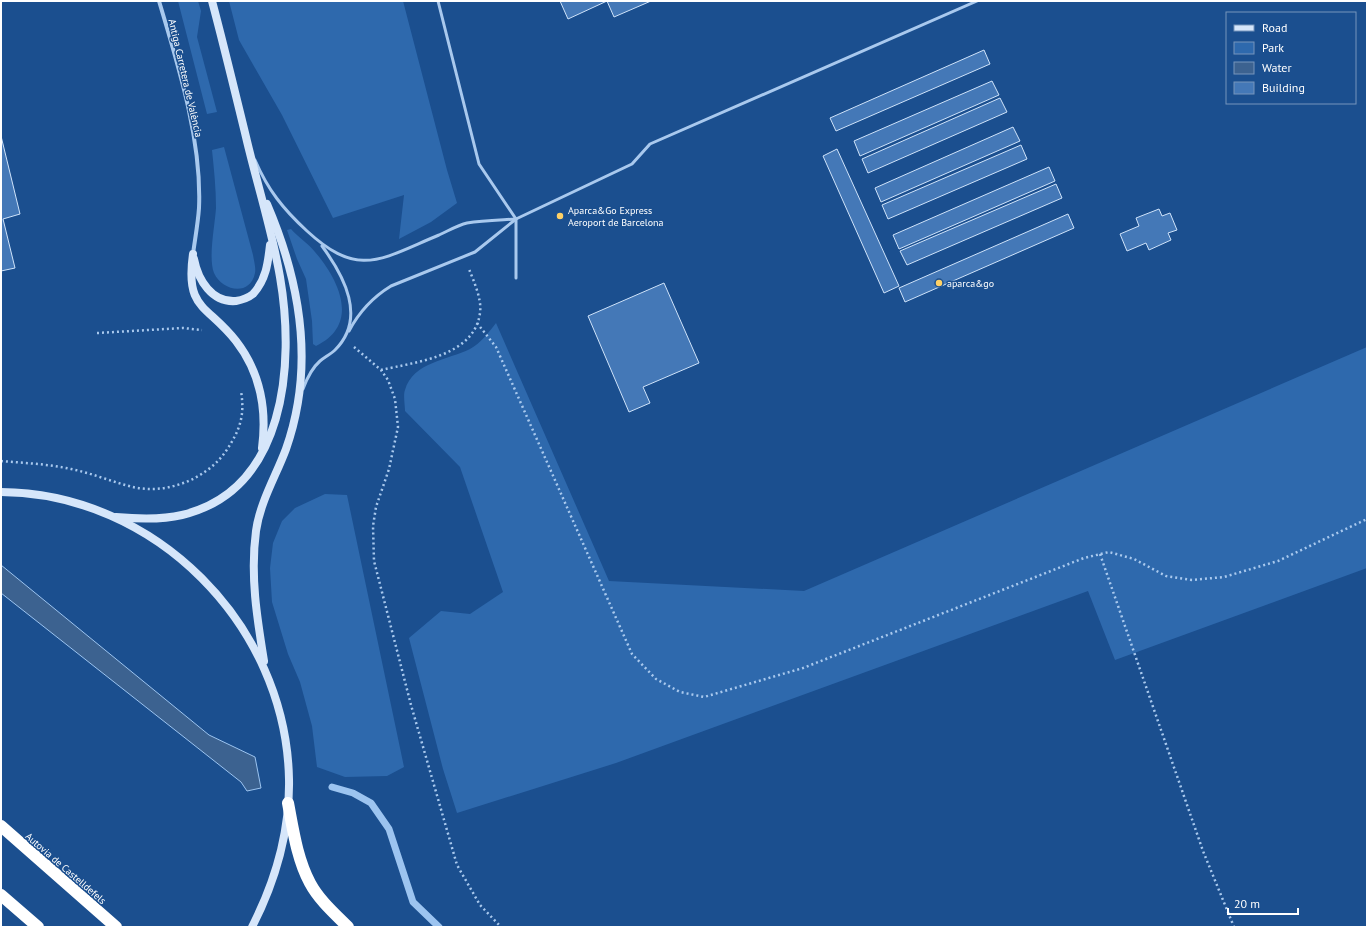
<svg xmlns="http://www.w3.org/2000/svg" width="1368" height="928" font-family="'PT Sans',sans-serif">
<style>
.green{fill:#2e69ad}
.water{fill:#3c6290;stroke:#9cc4f0}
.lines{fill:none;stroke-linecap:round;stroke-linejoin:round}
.stream{stroke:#9cc4f0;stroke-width:7}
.building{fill:#4478b7;stroke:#cfe3fa}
.path{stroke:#a9c9ee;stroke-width:2.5;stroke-dasharray:2 3;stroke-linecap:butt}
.service{stroke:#a9c9ee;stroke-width:3}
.minor{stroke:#a9c9ee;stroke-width:4}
.secondary{stroke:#d6e6fa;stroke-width:8}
.motorway{stroke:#fff;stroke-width:12}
.poi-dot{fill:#ffd166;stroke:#1b4f8f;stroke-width:1.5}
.labels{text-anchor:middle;stroke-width:3;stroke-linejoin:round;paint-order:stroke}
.street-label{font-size:10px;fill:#fff;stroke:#1b4f8f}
.poi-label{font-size:10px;fill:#fff;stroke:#1b4f8f;text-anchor:start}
</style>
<rect width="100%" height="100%" fill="#1b4f8f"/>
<g class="green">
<polygon points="178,1 198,1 201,11 197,37 217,112 207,114"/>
<polygon points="229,1 403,1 447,170 457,203 431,222 399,239 404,195 333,218 282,115 239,40"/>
<path d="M224,147l29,108c1,6 3,13 2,18 -5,24 -33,18 -41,0 -6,-15 1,-48 2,-65 0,-19 -2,-39 -4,-58z"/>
<path d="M291,229c7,8 17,14 24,23 25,29 45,73 1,94l-3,-2 -1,-23 -6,-42 -9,-20 -10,-29z"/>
<path d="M496,323l113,258 195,10 563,-244v221l-252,92 -27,-69 -472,172 -159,50 -14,-44 -34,-131 32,-27 29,3 33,-22 -43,-125 -55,-56c0,-6 -2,-16 0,-21 8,-28 43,-30 65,-41 11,-6 19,-17 26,-26z"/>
<polygon points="325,494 347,495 404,767 387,776 345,777 317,767 312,726 300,682 288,654 272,602 270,568 273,543 282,521 295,508"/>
</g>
<polygon class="water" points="1,565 209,735 255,757 261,788 247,791 241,782 1,593"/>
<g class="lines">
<polyline class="stream" points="332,787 353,793 371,803 389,829 413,902 439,927"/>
</g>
<g class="building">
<polygon points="560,1 651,1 614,17 607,1 568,19"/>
<polygon points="984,50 990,64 836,131 830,118"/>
<polygon points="992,81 999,95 860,156 854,141"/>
<polygon points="1000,98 1007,112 868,173 862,159"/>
<polygon points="1013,127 1020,141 881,202 875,188"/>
<polygon points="1,136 20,214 3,219 15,268 1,271"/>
<polygon points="1021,145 1027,159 888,219 882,205"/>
<polygon points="837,149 899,286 884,293 823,156"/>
<polygon points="1049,167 1055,181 899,249 893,235"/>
<polygon points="1056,184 1062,198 907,265 900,251"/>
<polygon points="1159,209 1162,216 1170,213 1177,230 1168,233 1171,240 1149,250 1146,243 1127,251 1120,234 1139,226 1136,218"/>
<polygon points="1068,214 1074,228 905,302 899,288"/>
<polygon points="664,283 699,363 643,387 650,403 629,412 588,316"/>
</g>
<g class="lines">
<g class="path">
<polyline points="477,323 496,347 632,654 656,679 680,692 704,697 803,668 1084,558 1109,552 1134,559 1166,576 1192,580 1224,577 1278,561 1367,519"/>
<polyline points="97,333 183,328 202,330"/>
<polyline points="354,347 381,370 388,380 395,399 398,427 389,469 376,507 373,526 374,561 411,705 457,865 480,905 501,927"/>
<path d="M381,370c34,-8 93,-13 99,-57 2,-14 -6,-31 -11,-44"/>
<path d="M1,461c23,2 47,3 70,8 20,4 39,12 58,17 35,10 77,-6 97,-35 14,-21 19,-35 15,-60"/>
<polyline points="1100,554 1203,851 1234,927"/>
</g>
<g class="service">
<polyline points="438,1 479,164 516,219 516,278"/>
<path d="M255,160c13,30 28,49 52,71 52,48 74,28 132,4 9,-4 19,-10 28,-12 16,-3 33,-3 49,-4"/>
<path d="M349,331c10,-19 24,-34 42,-45l84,-34 41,-33 116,-55 18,-20 327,-143"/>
<path d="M303,389c4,-11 9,-21 17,-28 5,-4 11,-7 15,-11 32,-32 9,-74 -13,-104"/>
</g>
<path class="minor" d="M159,1c19,64 43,139 40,207 -1,15 -4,31 -6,46"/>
<g class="secondary">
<path d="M193,254c-8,56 14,50 43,87 24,31 31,69 26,107"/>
<path d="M194,259c4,21 18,44 42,42 6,-1 12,-3 17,-7 13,-14 15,-31 17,-49"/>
<path d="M1,492c154,1 285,133 288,287 1,51 -14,103 -37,148"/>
<path d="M116,517c22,2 45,3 66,-2 104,-25 113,-151 98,-238 -8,-47 -23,-93 -34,-140 -11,-45 -22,-91 -34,-136"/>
<path d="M264,661c-7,-43 -14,-86 -8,-130 4,-29 20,-55 30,-82 29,-82 14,-168 -19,-245"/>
</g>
<g class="motorway">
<path d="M288,803c5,26 9,56 22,80 9,17 25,31 38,44"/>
<polyline points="1,826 116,927"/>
<polyline points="1,895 38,927"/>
</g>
</g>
<g class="poi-dot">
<circle cx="560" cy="216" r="4"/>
<circle cx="939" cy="283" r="4"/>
</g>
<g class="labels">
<g class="street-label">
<text transform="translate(186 78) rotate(77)" y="4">Antiga Carretera de València</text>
<text transform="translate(66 868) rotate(41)" y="4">Autovia de Castelldefels</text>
</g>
<g class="poi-label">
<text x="568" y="214">Aparca&amp;Go Express<tspan x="568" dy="12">Aeroport de Barcelona</tspan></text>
<text x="947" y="287">aparca&amp;go</text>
</g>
</g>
<rect width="1368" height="928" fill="none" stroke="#ffffff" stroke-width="4"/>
<rect x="1226" y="12" width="130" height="92" fill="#1b4f8f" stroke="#7695bc"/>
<rect x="1234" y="25" width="20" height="6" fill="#d6e6fa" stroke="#7695bc"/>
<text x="1262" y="32" font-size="12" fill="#ffffff">Road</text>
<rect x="1234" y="42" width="20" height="12" fill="#2e69ad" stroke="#7695bc"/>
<text x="1262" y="52" font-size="12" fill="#ffffff">Park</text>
<rect x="1234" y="62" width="20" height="12" fill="#3c6290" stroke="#7695bc"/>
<text x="1262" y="72" font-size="12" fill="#ffffff">Water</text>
<rect x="1234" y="82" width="20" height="12" fill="#4478b7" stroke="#7695bc"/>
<text x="1262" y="92" font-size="12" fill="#ffffff">Building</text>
<path d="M1228 908v6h70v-6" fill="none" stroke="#ffffff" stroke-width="2"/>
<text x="1234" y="908" font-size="12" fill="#ffffff" stroke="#1b4f8f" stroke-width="3" paint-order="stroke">20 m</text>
</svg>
